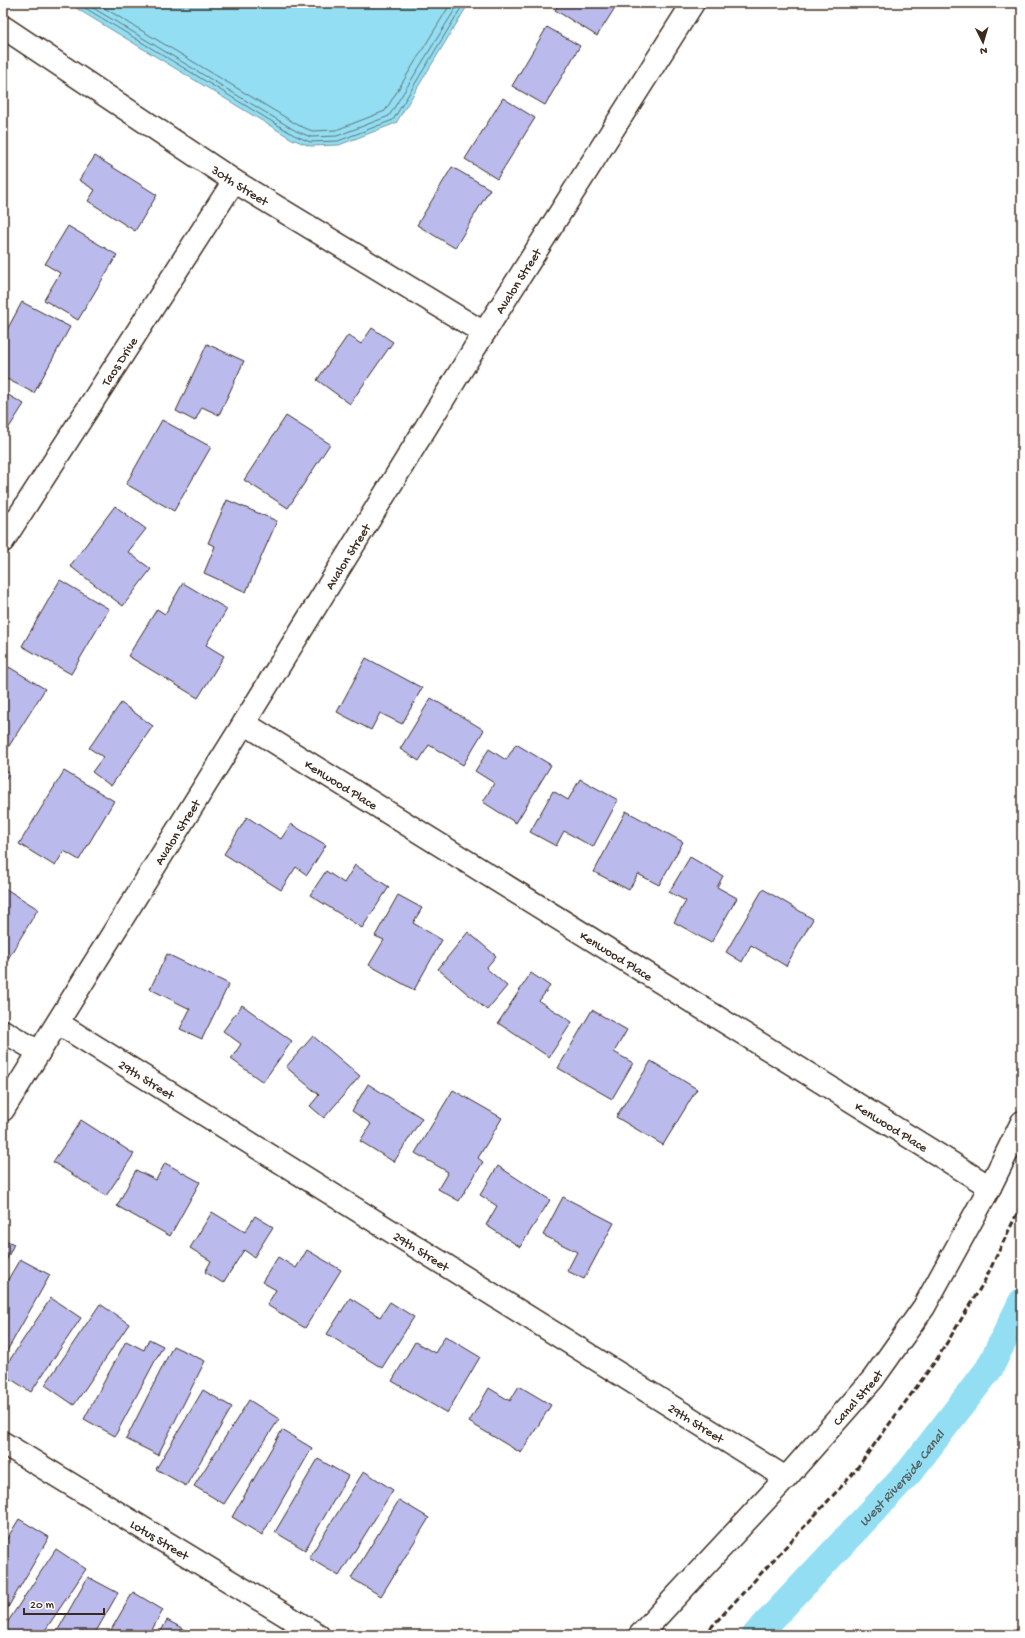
<svg xmlns="http://www.w3.org/2000/svg" width="1025" height="1638" font-family="'Gochi Hand',sans-serif">
<style>
.water{fill:#93def3;stroke:#70969e}
.lines{fill:none;stroke-linecap:round;stroke-linejoin:round}
.shore{stroke:#5e7273;stroke-width:1}
.canal{stroke:#93def3;stroke-width:28}
.building{fill:#bbbaec;stroke:#3b2a1e}
.street-casing{stroke:#3b2a1e;stroke-width:25}
.secondary-casing{stroke:#3b2a1e;stroke-width:25}
.street{stroke:#fff;stroke-width:22}
.secondary{stroke:#fff;stroke-width:22}
.rail{stroke:#3b2a1e;stroke-width:3;stroke-dasharray:6 3;stroke-linecap:butt}
.labels{text-anchor:middle;stroke-width:3.5;stroke-linejoin:round;paint-order:stroke}
.street-label{font-size:13px;fill:#3b2a1e;stroke:#fff}
.water-label{font-size:14px;font-style:italic;fill:#55605e;stroke:#fff}
</style>
<rect width="100%" height="100%" fill="#fff"/>
<filter id="ink" filterUnits="userSpaceOnUse"><feTurbulence type="fractalNoise" baseFrequency=".025" numOctaves="2"/><feDisplacementMap in="SourceGraphic" scale="8" xChannelSelector="R" yChannelSelector="G"/><feConvolveMatrix kernelMatrix="1 2 1 2 8 2 1 2 1" color-interpolation-filters="sRGB"/></filter>
<g filter="url(#ink)">
<polygon class="water" points="71,3 469,3 396,123 339,145 310,146 292,139 79,10"/>
<g class="lines">
<g class="shore">
<polyline points="77,3 294,135 310,142 338,141 393,120 464,3"/>
<polyline points="85,3 296,131 311,137 337,136 389,116 459,3"/>
<polyline points="96,3 298,125 312,131 336,130 385,111 451,3"/>
</g>
<path class="canal" id="s1" d="M756,1635l154,-164 79,-102 33,-67"/>
</g>
<g class="building">
<polygon points="560,3 618,3 597,36 555,10"/>
<polygon points="547,27 580,46 545,105 512,86"/>
<polygon points="503,98 535,118 497,179 465,159"/>
<polygon points="95,156 157,195 135,231 88,201 95,190 79,180"/>
<polygon points="452,167 490,189 455,248 417,225"/>
<polygon points="68,226 117,255 78,320 44,300 60,273 45,264"/>
<polygon points="22,302 70,327 34,393 3,377 3,337"/>
<polygon points="372,328 393,342 350,404 317,380 348,335 361,344"/>
<polygon points="207,344 244,361 219,415 202,407 195,421 176,411"/>
<polygon points="3,392 24,404 3,437"/>
<polygon points="286,416 330,444 288,508 244,480"/>
<polygon points="162,420 211,447 174,511 126,484"/>
<polygon points="227,500 277,521 246,592 204,573 215,546 208,543"/>
<polygon points="115,506 146,529 128,552 151,569 123,606 70,566"/>
<polygon points="60,580 109,609 71,674 22,646"/>
<polygon points="183,583 227,609 206,645 224,656 198,698 128,656 157,609 165,614"/>
<polygon points="366,658 422,688 402,724 380,713 371,730 337,712"/>
<polygon points="9,667 45,689 4,754 3,753 3,676"/>
<polygon points="431,698 484,730 463,765 429,745 419,761 400,749"/>
<polygon points="121,703 153,726 111,786 92,772 103,757 89,748"/>
<polygon points="516,744 551,765 516,823 483,802 494,783 475,771 489,749 506,760"/>
<polygon points="3,769 9,773 3,783"/>
<polygon points="64,771 114,801 79,860 64,851 55,866 19,844"/>
<polygon points="580,779 618,800 593,847 564,831 556,846 530,832 553,791 568,800"/>
<polygon points="626,811 683,842 659,885 638,874 629,890 594,872"/>
<polygon points="247,817 281,839 291,824 326,845 307,875 296,867 281,890 224,854"/>
<polygon points="690,857 723,876 717,887 737,898 711,943 674,922 686,901 669,892"/>
<polygon points="355,865 389,887 362,928 310,895 326,871 344,883"/>
<polygon points="3,887 38,909 3,967"/>
<polygon points="763,889 813,919 786,966 751,945 742,962 726,952"/>
<polygon points="398,895 422,908 413,923 442,940 414,990 369,965 384,940 375,936"/>
<polygon points="468,932 496,956 486,968 507,986 487,1010 438,969"/>
<polygon points="167,954 229,984 202,1039 180,1029 190,1009 150,989"/>
<polygon points="531,973 550,986 539,1001 572,1022 549,1057 498,1023"/>
<polygon points="242,1005 292,1041 263,1082 231,1059 241,1044 223,1031"/>
<polygon points="592,1010 627,1030 614,1052 633,1063 612,1099 558,1068"/>
<polygon points="313,1036 360,1076 324,1118 310,1106 319,1095 286,1067"/>
<polygon points="651,1061 697,1089 663,1145 616,1117"/>
<polygon points="368,1084 422,1118 394,1162 360,1141 371,1124 352,1111"/>
<polygon points="453,1090 502,1118 478,1158 483,1162 459,1201 438,1189 448,1172 415,1153"/>
<polygon points="81,1120 134,1154 106,1196 53,1162"/>
<polygon points="165,1163 200,1182 170,1236 117,1206 136,1170 156,1180"/>
<polygon points="498,1166 550,1200 520,1247 486,1225 497,1206 480,1195"/>
<polygon points="563,1197 614,1223 584,1279 567,1271 577,1252 543,1235"/>
<polygon points="212,1212 245,1232 255,1216 273,1227 254,1257 244,1250 223,1283 205,1272 211,1261 190,1248"/>
<polygon points="3,1239 14,1244 3,1267"/>
<polygon points="307,1250 341,1270 305,1328 267,1305 276,1290 262,1282 278,1257 296,1268"/>
<polygon points="20,1259 50,1275 3,1358 3,1288"/>
<polygon points="51,1298 81,1318 31,1392 3,1374 3,1370"/>
<polygon points="350,1298 380,1317 390,1302 414,1317 382,1368 327,1334"/>
<polygon points="100,1304 129,1324 74,1405 45,1385"/>
<polygon points="445,1336 480,1357 447,1413 392,1381 415,1342 435,1353"/>
<polygon points="149,1339 163,1346 115,1436 84,1419 126,1341 144,1350"/>
<polygon points="173,1346 205,1361 158,1455 126,1439"/>
<polygon points="519,1386 551,1405 521,1453 469,1422 489,1388 510,1401"/>
<polygon points="203,1390 232,1407 186,1486 156,1469"/>
<polygon points="249,1400 279,1419 224,1504 194,1486"/>
<polygon points="282,1430 312,1448 262,1535 232,1517"/>
<polygon points="318,1459 348,1476 305,1550 275,1532"/>
<polygon points="364,1471 393,1490 339,1576 309,1558"/>
<polygon points="399,1500 429,1518 381,1596 351,1578"/>
<polygon points="19,1519 49,1537 7,1609 3,1607 3,1545"/>
<polygon points="56,1549 86,1569 42,1635 3,1635 3,1629"/>
<polygon points="88,1577 118,1593 94,1635 55,1635"/>
<polygon points="133,1592 163,1610 149,1635 108,1635"/>
<polygon points="167,1620 195,1635 159,1635"/>
</g>
<g class="lines">
<defs>
<g id="street">
<path id="s2" d="M3,27l231,154 250,152"/>
<path id="s3" d="M3,541l231,-360"/>
<path id="s4" d="M244,723l746,464"/>
<path id="s5" d="M58,1023l728,455"/>
<polyline points="3,1031 39,1052"/>
<path id="s6" d="M3,1443l315,192"/>
<path id="s7" d="M640,1635l146,-157 87,-99 51,-72 66,-120 32,-65"/>
</g>
<g id="secondary">
<path id="s8" d="M3,1110l241,-387 240,-390 209,-330"/>
</g>
</defs>
<use href="#street" class="street-casing"/>
<use href="#secondary" class="secondary-casing"/>
<use href="#street" class="street"/>
<use href="#secondary" class="secondary"/>
<polyline class="rail" points="704,1635 852,1475 937,1359 984,1282 1022,1203"/>
</g>
</g>
<g class="labels">
<g class="street-label">
<text dy="5" stroke="none"><textPath href="#s2" startOffset="285">30th Street</textPath></text>
<text dy="5" stroke="none"><textPath href="#s8" startOffset="976">Avalon Street</textPath></text>
<text dy="5" stroke="none"><textPath href="#s3" startOffset="214">Taos Drive</textPath></text>
<text dy="5" stroke="none"><textPath href="#s8" startOffset="652">Avalon Street</textPath></text>
<text dy="5" stroke="none"><textPath href="#s4" startOffset="115">Kenwood Place</textPath></text>
<text dy="5" stroke="none"><textPath href="#s8" startOffset="328">Avalon Street</textPath></text>
<text dy="5" stroke="none"><textPath href="#s4" startOffset="439">Kenwood Place</textPath></text>
<text dy="5" stroke="none"><textPath href="#s5" startOffset="105">29th Street</textPath></text>
<text dy="5" stroke="none"><textPath href="#s4" startOffset="763">Kenwood Place</textPath></text>
<text dy="5" stroke="none"><textPath href="#s5" startOffset="429">29th Street</textPath></text>
<text dy="5" stroke="none"><textPath href="#s7" startOffset="322">Canal Street</textPath></text>
<text dy="5" stroke="none"><textPath href="#s5" startOffset="753">29th Street</textPath></text>
<text dy="5" stroke="none"><textPath href="#s6" startOffset="184">Lotus Street</textPath></text>
</g>
<g class="water-label">
<text dy="5" stroke="none"><textPath href="#s1" startOffset="214">West Riverside Canal</textPath></text>
</g>
</g>
<rect width="1025" height="1638" fill="none" stroke="#fff" stroke-width="16"/>
<rect x="8" y="8" width="1009" height="1622" fill="none" stroke="#3b2a1e" stroke-width="1.5" filter="url(#ink)"/>
<g transform="translate(983 42) rotate(175)" stroke="#ffffff" stroke-width="3" paint-order="stroke">
<path d="M0-3L7 15L0 10L-7 15Z" fill="#3b2a1e"/>
<text y="-6" font-size="11" font-weight="bold" text-anchor="middle" fill="#3b2a1e">N</text>
</g>
<path d="M24 1608v6h80v-6" fill="none" stroke="#3b2a1e" stroke-width="2"/>
<text x="30" y="1608" font-size="12" fill="#3b2a1e" stroke="#ffffff" stroke-width="3" paint-order="stroke">20 m</text>
</svg>
